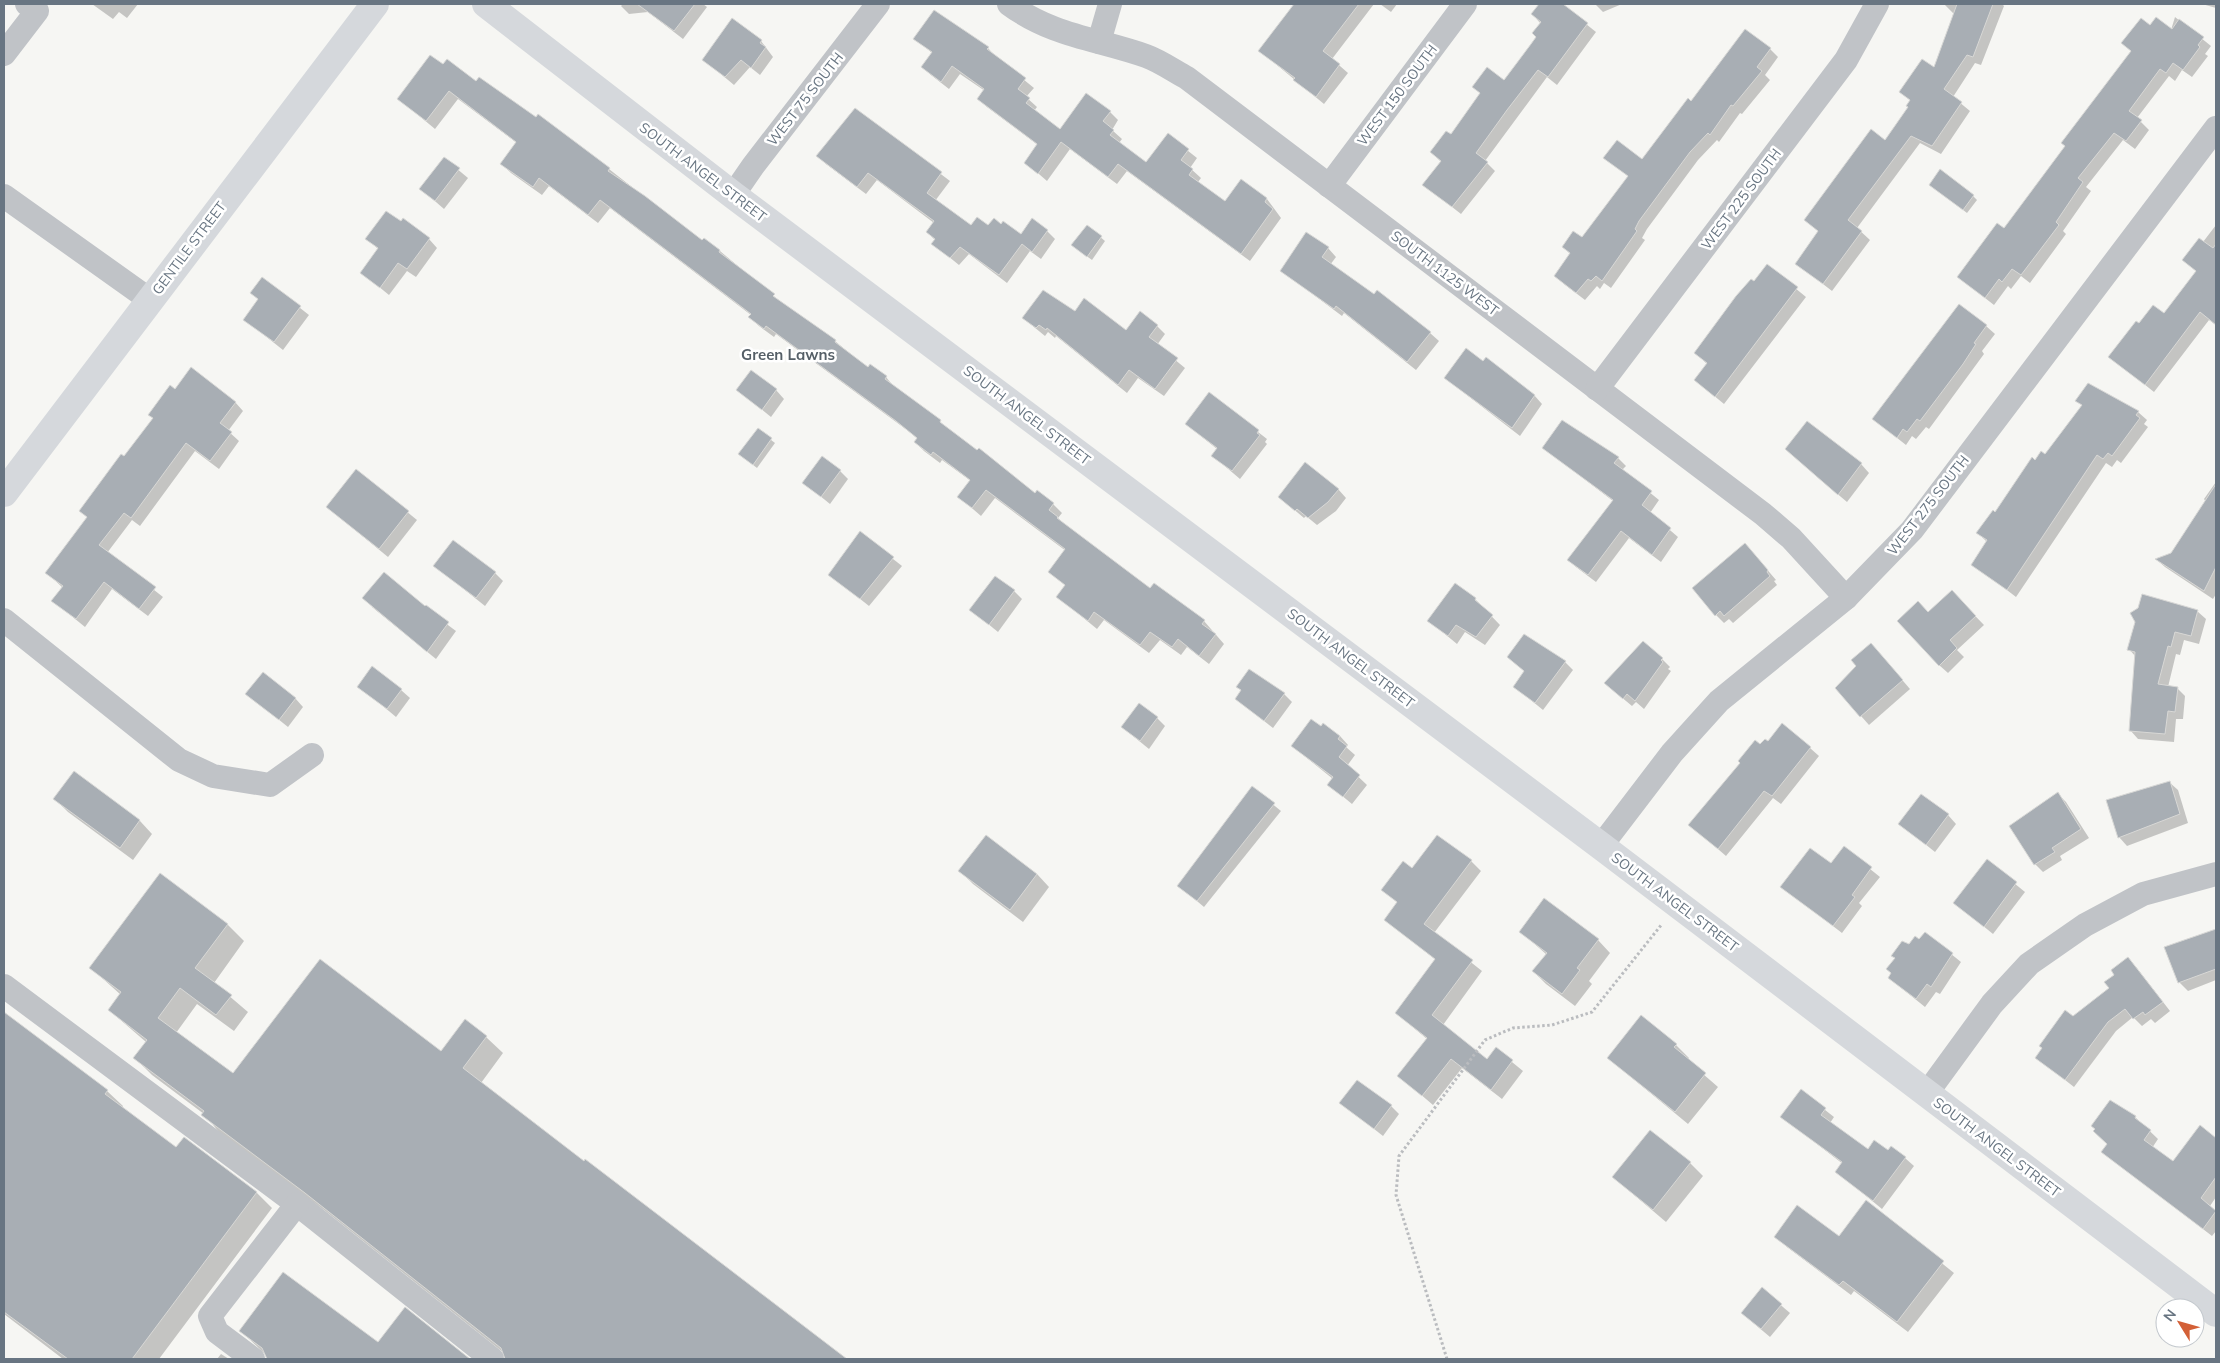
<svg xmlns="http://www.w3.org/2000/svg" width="2220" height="1363" font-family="Mulish,sans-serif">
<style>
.shadow{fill:#0003}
.building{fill:#a8aeb4;stroke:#d8d8d6}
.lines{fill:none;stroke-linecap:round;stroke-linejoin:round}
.path{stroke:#babcbf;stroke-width:3;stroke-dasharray:2.5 2.5;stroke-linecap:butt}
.minor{stroke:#c0c3c7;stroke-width:24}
.major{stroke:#d5d8dc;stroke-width:28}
.labels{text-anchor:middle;stroke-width:5;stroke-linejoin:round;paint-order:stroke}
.street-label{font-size:14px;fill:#687582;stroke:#fff}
.neighbourhood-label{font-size:15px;font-weight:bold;fill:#555f67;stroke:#fff}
</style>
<rect width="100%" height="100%" fill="#f6f6f3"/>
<g class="shadow">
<polygon points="92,4 138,4 127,18 119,12 113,19"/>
<polygon points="623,4 703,4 707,7 683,39 648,12 629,14 621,6"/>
<polygon points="1319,4 1374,4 1332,59 1348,73 1324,104 1260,51 1299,30"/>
<polygon points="1380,4 1397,4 1391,12"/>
<polygon points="1540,4 1561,4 1596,32 1557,85 1547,77 1485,161 1495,171 1461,214 1424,185 1441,162 1432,152 1451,136 1481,94 1474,87 1505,81 1538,37 1541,24 1532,14"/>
<polygon points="1595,4 1622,4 1603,12"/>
<polygon points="2002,4 2004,6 1981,65 1975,63 1953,97 1970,111 1941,154 1920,143 1857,228 1870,240 1832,291 1797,264 1819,232 1806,220 1886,142 1909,107 1911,101 1900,92 1934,69 1954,14 1944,4"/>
<polygon points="2202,4 2216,4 2216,8"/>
<polygon points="2175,17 2211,46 2205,54 2208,56 2192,77 2182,70 2175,81 2169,76 2137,118 2149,130 2135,149 2123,140 2086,187 2091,191 2063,231 2066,234 2030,283 2021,276 2011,289 2008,286 1994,305 1958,277 2004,230 2171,30"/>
<polygon points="915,38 988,48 996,57 1034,88 1026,97 1037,107 1034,111 1060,131 1110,112 1118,120 1112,130 1122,139 1119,143 1146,164 1168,135 1197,158 1190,168 1201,178 1198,182 1226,203 1241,181 1267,199 1281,218 1250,261 1127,171 1117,184 1070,149 1047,181 1025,162 1038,145 987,107 978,99 985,91 960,74 949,89 931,75 922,67 932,53"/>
<polygon points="761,41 773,57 760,75 750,67 734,85 703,59"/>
<polygon points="1770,49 1778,57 1765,75 1770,80 1742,114 1740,113 1719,142 1717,140 1698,160 1647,229 1642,238 1645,240 1611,288 1604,283 1600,289 1597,286 1585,300 1564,284 1556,276 1570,254 1563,246 1583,239 1629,177 1605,158 1643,161 1691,103"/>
<polygon points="443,66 477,82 609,169 702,242 704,240 720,251 783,304 835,341 868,369 870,365 886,377 894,387 949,430 1035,495 1053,504 1062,513 1058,518 1067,527 1151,589 1204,621 1224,644 1209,664 1187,647 1181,655 1160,640 1149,653 1104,620 1097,629 1058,597 1066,586 1050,572 1066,551 995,498 981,516 959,497 971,481 942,460 940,463 924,451 915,442 918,439 907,430 776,334 774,337 759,326 750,317 751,315 610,208 598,223 549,186 542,195 511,173 502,164 517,143 458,99 435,129 399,99"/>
<polygon points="855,109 950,181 935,201 971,227 1002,225 1021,236 1047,231 1055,239 1041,259 1030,251 1007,283 969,254 959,265 933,244 935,240 927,232 934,223 877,180 866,194 826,164 818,156"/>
<polygon points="444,158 468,178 444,209 421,189"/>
<polygon points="1934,188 1973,196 1977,200 1967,213"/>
<polygon points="2216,225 2216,325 2209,320 2154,392 2110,357 2140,325 2164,315 2197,272 2184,260 2203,242"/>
<polygon points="1087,226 1105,241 1092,260 1077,249"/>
<polygon points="367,238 429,239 437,248 416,277 407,271 389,295 362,273 379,250"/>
<polygon points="1328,248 1336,257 1330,265 1430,333 1439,341 1416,370 1344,313 1342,316 1282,271"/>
<polygon points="1767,265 1806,297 1724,404 1695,380 1707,364 1696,353"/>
<polygon points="262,278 309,315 283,350 245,320 259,300 252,293"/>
<polygon points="1075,313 1126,331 1157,326 1165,334 1157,345 1185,368 1164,396 1138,378 1127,393 1056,336 1055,338 1048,332 1045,336 1023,318"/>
<polygon points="1986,326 1995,334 1982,351 1984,354 1929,429 1926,427 1916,439 1912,436 1906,445 1873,419"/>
<polygon points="1484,362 1534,395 1542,404 1520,436 1445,378"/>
<polygon points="738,390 776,390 784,399 771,417"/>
<polygon points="175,391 235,402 243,411 228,431 239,441 219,469 195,451 140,526 132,520 107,553 163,597 148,616 112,589 85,627 53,601 63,588 47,573 88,518 81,511 154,419 149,415"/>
<polygon points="1209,394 1267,439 1265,442 1267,444 1240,479 1213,456 1217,449 1186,424"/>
<polygon points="2077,401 2138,412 2147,420 2144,424 2148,427 2121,463 2117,460 2112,467 2106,463 2016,597 1973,564 1987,542 1978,533 1996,514 2035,461 2046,455 2083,406"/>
<polygon points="758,430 775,443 757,468 744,458"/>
<polygon points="1544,448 1618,458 1626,466 1622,470 1659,500 1650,513 1678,537 1661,562 1629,538 1596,582 1576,567 1568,559 1613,501"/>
<polygon points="1861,464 1869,473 1847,502 1816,476"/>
<polygon points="356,470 417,520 388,557 327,507"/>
<polygon points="840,471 848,479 830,504 804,483"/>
<polygon points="2216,482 2216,594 2213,599 2165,567 2157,560 2172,554 2206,502 2204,499"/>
<polygon points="1338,489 1346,498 1336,511 1317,525 1306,516 1304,518 1279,497"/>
<polygon points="860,533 902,566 869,606 830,575"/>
<polygon points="1753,553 1776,580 1774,581 1777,585 1733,623 1729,619 1724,623 1716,615"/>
<polygon points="435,566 495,573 503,581 485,606"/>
<polygon points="1014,591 1022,599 998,632 971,610"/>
<polygon points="1952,592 1984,625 1957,650 1964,657 1948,673 1939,665 1929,613"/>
<polygon points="1475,599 1500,625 1485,645 1465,632 1457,644 1428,620"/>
<polygon points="372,607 425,608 456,631 436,659"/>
<polygon points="2197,611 2206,619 2199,644 2184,640 2180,655 2176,654 2168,687 2177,688 2185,696 2183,719 2176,719 2174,742 2138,739 2130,730 2135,656 2129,649"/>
<polygon points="1879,653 1910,689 1869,725 1861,716"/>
<polygon points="1662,659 1670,667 1668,669 1671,671 1644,709 1636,702 1632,706 1614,691"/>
<polygon points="1565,662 1573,670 1543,710 1515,687"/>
<polygon points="359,686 401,690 410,698 396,717"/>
<polygon points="247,694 295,698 303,707 288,727"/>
<polygon points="1284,694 1292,702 1273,728 1236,699"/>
<polygon points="1157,718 1165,726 1149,749 1122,727"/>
<polygon points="1321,728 1340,736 1348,745 1346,747 1355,755 1347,766 1367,785 1352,804 1329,785 1333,779 1292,746"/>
<polygon points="1761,746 1810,748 1819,756 1781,804 1773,798 1726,856 1690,825"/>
<polygon points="74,773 140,821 152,834 133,860 68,812 55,799"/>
<polygon points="2169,782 2178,790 2188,823 2127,846 2119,837"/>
<polygon points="1253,788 1281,811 1204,907 1179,886"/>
<polygon points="2058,794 2066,802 2089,838 2060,856 2062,860 2043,872 2035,864"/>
<polygon points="1948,815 1956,824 1935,852 1900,824"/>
<polygon points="1844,848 1880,877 1859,903 1862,906 1842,933 1782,887 1831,865"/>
<polygon points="1471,861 1481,871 1434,933 1482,971 1443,1025 1487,1060 1496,1049 1523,1071 1502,1099 1462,1068 1433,1105 1398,1075 1427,1039 1396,1013 1436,960 1385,920 1398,903 1383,890 1412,870"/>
<polygon points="1987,861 2025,892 1993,934 1955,903"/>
<polygon points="960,871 1037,874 1049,887 1023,922 973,884"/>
<polygon points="227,924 244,941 214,983 248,1012 234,1031 197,1004 176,1033 233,1075 441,1053 486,1037 503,1053 481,1083 844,1359 508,1359 504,1353 324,1210 219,1132 204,1114 152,1075 135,1058 146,1042 109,1010 121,995 91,968"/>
<polygon points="2216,930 2216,980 2188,991 2180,983 2166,948"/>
<polygon points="1520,931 1598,940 1610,953 1589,981 1592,984 1575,1006 1546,984 1533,971 1547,955"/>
<polygon points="1925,933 1961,962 1940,994 1936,992 1925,1007 1889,978 1896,959 1909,945 1919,941"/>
<polygon points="2136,967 2170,1011 2155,1023 2151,1019 2142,1026 2133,1017 2116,1031 2074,1087 2037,1058 2073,1018"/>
<polygon points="4,1014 107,1091 123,1106 122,1108 177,1149 257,1193 272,1208 159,1359 63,1359 4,1314"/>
<polygon points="1676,1045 1689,1058 1687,1060 1718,1087 1688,1124 1608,1058"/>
<polygon points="1801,1091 1834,1117 1830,1123 1868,1151 1888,1152 1905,1158 1914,1166 1882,1209 1837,1172 1843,1164 1782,1117"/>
<polygon points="1341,1103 1391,1106 1399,1114 1383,1136"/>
<polygon points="2135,1117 2158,1139 2152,1148 2173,1163 2200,1127 2216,1139 2216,1197 2210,1206 2216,1211 2216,1231 2212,1236 2103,1152"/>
<polygon points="1690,1163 1703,1176 1666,1222 1613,1177"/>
<polygon points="1866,1202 1954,1273 1908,1332 1854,1291 1851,1295 1787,1247 1776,1236 1839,1238"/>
<polygon points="1762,1289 1790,1313 1770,1337 1751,1321"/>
<polygon points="405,1309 470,1359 268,1359 267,1356 241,1331 378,1344"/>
<polygon points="221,1354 229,1359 217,1359"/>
</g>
<g class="building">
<polygon points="637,4 695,4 674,31"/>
<polygon points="1294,4 1359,4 1323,51 1340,64 1316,97 1293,80 1295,78 1258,51"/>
<polygon points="1539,4 1563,4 1588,23 1548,77 1538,70 1507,110 1476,153 1488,162 1452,207 1422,185 1441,161 1430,152 1446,131 1451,134 1480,93 1472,87 1487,67 1504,80 1531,44 1536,37 1532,33 1541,22 1531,14"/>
<polygon points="1957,4 1993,4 1973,57 1967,55 1944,89 1962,102 1932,146 1911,136 1848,220 1862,231 1823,284 1795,264 1818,231 1804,220 1871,129 1885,140 1908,107 1906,106 1910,100 1899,92 1922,59 1934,67"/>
<polygon points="934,10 989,47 987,49 1026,78 1018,89 1030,98 1026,103 1060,129 1086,93 1111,111 1103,121 1114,130 1110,135 1146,162 1168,133 1189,149 1181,160 1193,169 1189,175 1225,201 1241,179 1267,198 1265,202 1273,209 1241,254 1118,164 1108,177 1061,142 1038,174 1024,163 1037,144 977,99 984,89 952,66 941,82 921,67 932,52 913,39"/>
<polygon points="2156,17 2172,29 2179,19 2204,37 2198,45 2200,47 2183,70 2173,63 2166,73 2160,69 2129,111 2142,120 2126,141 2114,133 2078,178 2083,182 2056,222 2059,225 2021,275 2012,269 2002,282 1999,279 1985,298 1957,277 1997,223 2004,228 2065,146 2061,143 2131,51 2121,43 2141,18 2150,25"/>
<polygon points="732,18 762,40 760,43 766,47 751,68 741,60 725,77 702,60"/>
<polygon points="1745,29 1771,48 1757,67 1762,71 1733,106 1731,105 1710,135 1708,133 1690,152 1639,221 1635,229 1637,231 1602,281 1596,276 1591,281 1588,279 1576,293 1554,276 1570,253 1562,247 1573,231 1582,237 1628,176 1603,158 1617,140 1642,159 1688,98 1691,101"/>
<polygon points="430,55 443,64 447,59 476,81 479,77 536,117 538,114 610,168 608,171 645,196 702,240 704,238 720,250 719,252 775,294 773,296 836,340 835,342 868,367 870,364 887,376 885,379 941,420 940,422 977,450 979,448 1035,493 1037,490 1054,503 1049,510 1058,517 1057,518 1150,588 1154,583 1205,620 1202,624 1216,634 1199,656 1178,639 1172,647 1150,632 1140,645 1094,612 1088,621 1056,597 1065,585 1048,572 1065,549 986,490 972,508 957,497 970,480 933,452 931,455 914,442 917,438 896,421 766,326 764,329 748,317 751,314 600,200 588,215 539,178 533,187 500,164 516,142 449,91 426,121 397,99"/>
<polygon points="855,108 942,172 927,193 971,225 977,217 988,225 994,218 1001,224 1003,221 1021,234 1032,218 1048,230 1032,252 1022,244 999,275 960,247 950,258 931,244 935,239 926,232 934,221 868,173 857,187 816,156"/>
<polygon points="444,157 460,168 435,201 419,189"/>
<polygon points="1940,169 1974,195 1963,210 1929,185"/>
<polygon points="386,211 401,221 403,218 430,238 407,269 398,263 380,288 360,273 378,248 365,239"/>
<polygon points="1087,225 1102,236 1087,257 1071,245"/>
<polygon points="1306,232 1329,247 1322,257 1374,294 1377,290 1431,332 1407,362 1336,306 1334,309 1280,271"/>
<polygon points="2199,238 2213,248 2216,244 2216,325 2200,312 2145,385 2108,357 2136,321 2139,323 2153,305 2164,313 2196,271 2182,260"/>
<polygon points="1767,264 1798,287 1715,397 1694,380 1707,363 1694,353 1736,296 1751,279 1754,281"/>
<polygon points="262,277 301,306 274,342 243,320 258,299 250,293"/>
<polygon points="1043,290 1075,311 1084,298 1126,330 1140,311 1158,325 1149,337 1178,358 1155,389 1129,370 1118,385 1047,328 1046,330 1039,325 1036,328 1022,318"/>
<polygon points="1959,304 1987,325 1974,343 1976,344 1963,364 1920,421 1917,419 1907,432 1903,429 1897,438 1872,419"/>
<polygon points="1466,348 1483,361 1486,357 1535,395 1512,428 1444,378"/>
<polygon points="191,367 236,402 220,423 232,432 210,461 186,443 131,518 124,513 99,545 156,587 139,609 104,582 76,619 51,601 63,586 45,573 87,517 79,511 121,454 124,456 153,418 148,415 170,385 175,389"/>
<polygon points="751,370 777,389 762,410 736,390"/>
<polygon points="2088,383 2139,411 2136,415 2140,418 2112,456 2108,453 2103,459 2097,455 2007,590 1971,565 1987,540 1976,533 1993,510 1995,512 2032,457 2035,460 2041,451 2045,454 2082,405 2075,401"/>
<polygon points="1209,392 1259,430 1257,433 1260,435 1232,471 1211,456 1217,448 1185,424"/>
<polygon points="1562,420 1619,457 1614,463 1652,491 1642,505 1671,528 1652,555 1621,531 1588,575 1567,560 1613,500 1542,448"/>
<polygon points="1807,421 1862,463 1838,495 1785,449"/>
<polygon points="758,428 772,438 753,465 738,454"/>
<polygon points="822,456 841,470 821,497 802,483"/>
<polygon points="1305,462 1339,489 1328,502 1308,518 1297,509 1295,511 1278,497"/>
<polygon points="356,469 409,511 379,549 326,507"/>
<polygon points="2216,484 2216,567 2204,591 2155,559 2171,553"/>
<polygon points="860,531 894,557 860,599 828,575"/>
<polygon points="453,540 496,572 476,598 433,566"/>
<polygon points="1745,543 1768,570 1767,572 1770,576 1724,616 1720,611 1715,616 1692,588"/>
<polygon points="384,572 425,606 426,605 449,622 427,652 362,598"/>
<polygon points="995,576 1015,590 989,625 969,610"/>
<polygon points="1455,583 1476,598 1475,600 1493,615 1476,637 1456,625 1448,636 1427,621"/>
<polygon points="1952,590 1976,616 1950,640 1957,648 1939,666 1897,621 1918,601 1928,612"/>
<polygon points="2142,594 2198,610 2191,636 2175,632 2171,647 2168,646 2158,684 2178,687 2175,712 2168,711 2165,734 2129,731 2135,652 2127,650 2135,622 2130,613 2138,608"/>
<polygon points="1524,634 1566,661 1535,703 1513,687 1524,671 1507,657"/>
<polygon points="1643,641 1663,658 1661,660 1663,662 1635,701 1627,694 1623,699 1604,683"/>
<polygon points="1871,643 1903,680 1860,717 1835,688 1856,666 1851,660"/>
<polygon points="372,666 402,689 387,709 357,687"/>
<polygon points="1249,669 1285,693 1264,721 1235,699 1241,690 1236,687"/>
<polygon points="263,672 296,698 279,720 245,694"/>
<polygon points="1139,703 1158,717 1140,741 1121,727"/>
<polygon points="1311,719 1321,726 1323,723 1340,736 1338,739 1347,746 1339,757 1360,775 1343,797 1327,785 1333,777 1291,746"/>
<polygon points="1782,723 1811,747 1772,796 1764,791 1718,849 1688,825 1740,763 1738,761 1755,740 1760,744 1765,739 1768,741"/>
<polygon points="74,771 140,820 120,848 53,799"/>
<polygon points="2170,781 2180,814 2118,838 2106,800"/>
<polygon points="1252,786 1275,803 1197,901 1177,886"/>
<polygon points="2058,792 2081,829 2052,848 2055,852 2034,865 2009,826"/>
<polygon points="1921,794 1949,814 1926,845 1898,824"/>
<polygon points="986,835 1037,874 1010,910 958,871"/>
<polygon points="1437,835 1472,860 1424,924 1473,960 1432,1015 1487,1059 1496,1047 1513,1060 1491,1090 1451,1059 1422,1096 1397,1076 1427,1038 1395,1013 1435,959 1384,920 1397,902 1381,890 1403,861 1412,868"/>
<polygon points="1844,846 1872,867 1852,895 1855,897 1833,926 1780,887 1810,848 1831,863"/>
<polygon points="1987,859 2017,882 1984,927 1953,903"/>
<polygon points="160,873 228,924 195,968 232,995 216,1015 180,988 158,1018 233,1073 320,959 441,1051 465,1019 487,1036 463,1068 584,1161 585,1159 847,1359 505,1359 501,1348 305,1193 201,1115 204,1111 133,1058 147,1040 108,1010 121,992 89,968"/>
<polygon points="1544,898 1599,939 1577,968 1580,970 1562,994 1532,971 1547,953 1519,932"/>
<polygon points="2216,929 2216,969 2178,983 2164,947"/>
<polygon points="1925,932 1953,953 1931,987 1927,984 1916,999 1888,978 1891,973 1886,969 1895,958 1891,956 1902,941 1909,944 1915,936 1919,939"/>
<polygon points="2128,957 2163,1002 2145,1015 2143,1012 2133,1019 2125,1009 2108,1022 2065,1080 2035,1058 2042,1048 2039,1046 2065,1010 2073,1016 2109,988 2104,982 2114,975 2111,970"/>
<polygon points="4,1012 108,1090 105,1094 176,1147 184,1137 257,1192 132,1359 68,1359 4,1312"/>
<polygon points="1641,1015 1677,1044 1674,1047 1706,1073 1675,1112 1607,1058"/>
<polygon points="1357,1080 1392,1105 1374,1129 1339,1103"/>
<polygon points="1801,1089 1826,1108 1821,1115 1868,1149 1874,1140 1888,1150 1891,1146 1906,1157 1873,1201 1835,1172 1842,1162 1780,1117"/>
<polygon points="2110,1100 2136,1116 2135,1118 2151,1130 2144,1140 2173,1161 2200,1125 2216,1138 2216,1177 2201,1198 2216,1211 2203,1229 2101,1152 2107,1144 2093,1131 2095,1129 2091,1126"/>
<polygon points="1650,1130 1691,1162 1653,1210 1612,1177"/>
<polygon points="1866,1200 1944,1261 1897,1322 1843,1281 1839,1285 1774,1237 1797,1205 1839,1236"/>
<polygon points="283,1272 378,1342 405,1307 470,1359 267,1359 262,1348 239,1331"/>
<polygon points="1762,1287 1782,1304 1761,1329 1741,1313"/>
</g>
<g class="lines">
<polyline class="path" points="1447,1359 1396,1195 1399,1156 1485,1040 1513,1028 1552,1025 1592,1012 1662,924"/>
<g class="minor">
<path d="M1009,4c43,32 89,35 137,52 14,5 28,15 41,22l576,436 28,24 55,60"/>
<polyline points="1099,42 1110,4"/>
<polyline points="4,54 37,11 27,4"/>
<polyline points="1329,186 1465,4"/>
<polyline points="733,195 753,166 878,4"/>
<polyline points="4,196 150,300"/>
<polyline points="1597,389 1846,60 1877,4"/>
<polyline points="4,620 179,760 213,776 270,785 312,755"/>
<polyline points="1601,846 1672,753 1719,701 1846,598 1912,530 2216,128"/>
<polyline points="4,986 297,1204 492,1359"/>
<polyline points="1927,1093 1992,1004 2029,964 2085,925 2143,894 2216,874"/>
<polyline points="253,1359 217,1332 210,1316 297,1204"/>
</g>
<g class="major">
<polyline points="486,4 733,195 1601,846 2216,1313"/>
<polyline points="4,493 375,4"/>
</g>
</g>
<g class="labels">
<g class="street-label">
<text transform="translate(1397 95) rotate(-53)" y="5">WEST 150 SOUTH</text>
<text transform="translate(805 99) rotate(-52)" y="5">WEST 75 SOUTH</text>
<text transform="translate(703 172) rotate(37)" y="5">SOUTH ANGEL STREET</text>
<text transform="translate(1741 199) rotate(-53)" y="5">WEST 225 SOUTH</text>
<text transform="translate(189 248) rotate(-53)" y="5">GENTILE STREET</text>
<text transform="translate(1445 273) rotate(37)" y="5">SOUTH 1125 WEST</text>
<text transform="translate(1027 415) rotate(37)" y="5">SOUTH ANGEL STREET</text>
<text transform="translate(1928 505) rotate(-52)" y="5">WEST 275 SOUTH</text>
<text transform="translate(1351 658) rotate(37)" y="5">SOUTH ANGEL STREET</text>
<text transform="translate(1675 902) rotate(37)" y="5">SOUTH ANGEL STREET</text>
<text transform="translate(1997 1147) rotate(37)" y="5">SOUTH ANGEL STREET</text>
</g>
<g class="neighbourhood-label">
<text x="788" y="360">Green Lawns</text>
</g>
</g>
<rect width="2220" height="1363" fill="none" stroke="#687582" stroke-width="10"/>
<g transform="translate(2180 1323) rotate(307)"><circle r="24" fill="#ffffff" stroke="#c3c8cd"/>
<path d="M0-4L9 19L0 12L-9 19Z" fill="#d36037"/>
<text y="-8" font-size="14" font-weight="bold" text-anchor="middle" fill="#687582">N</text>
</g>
</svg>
